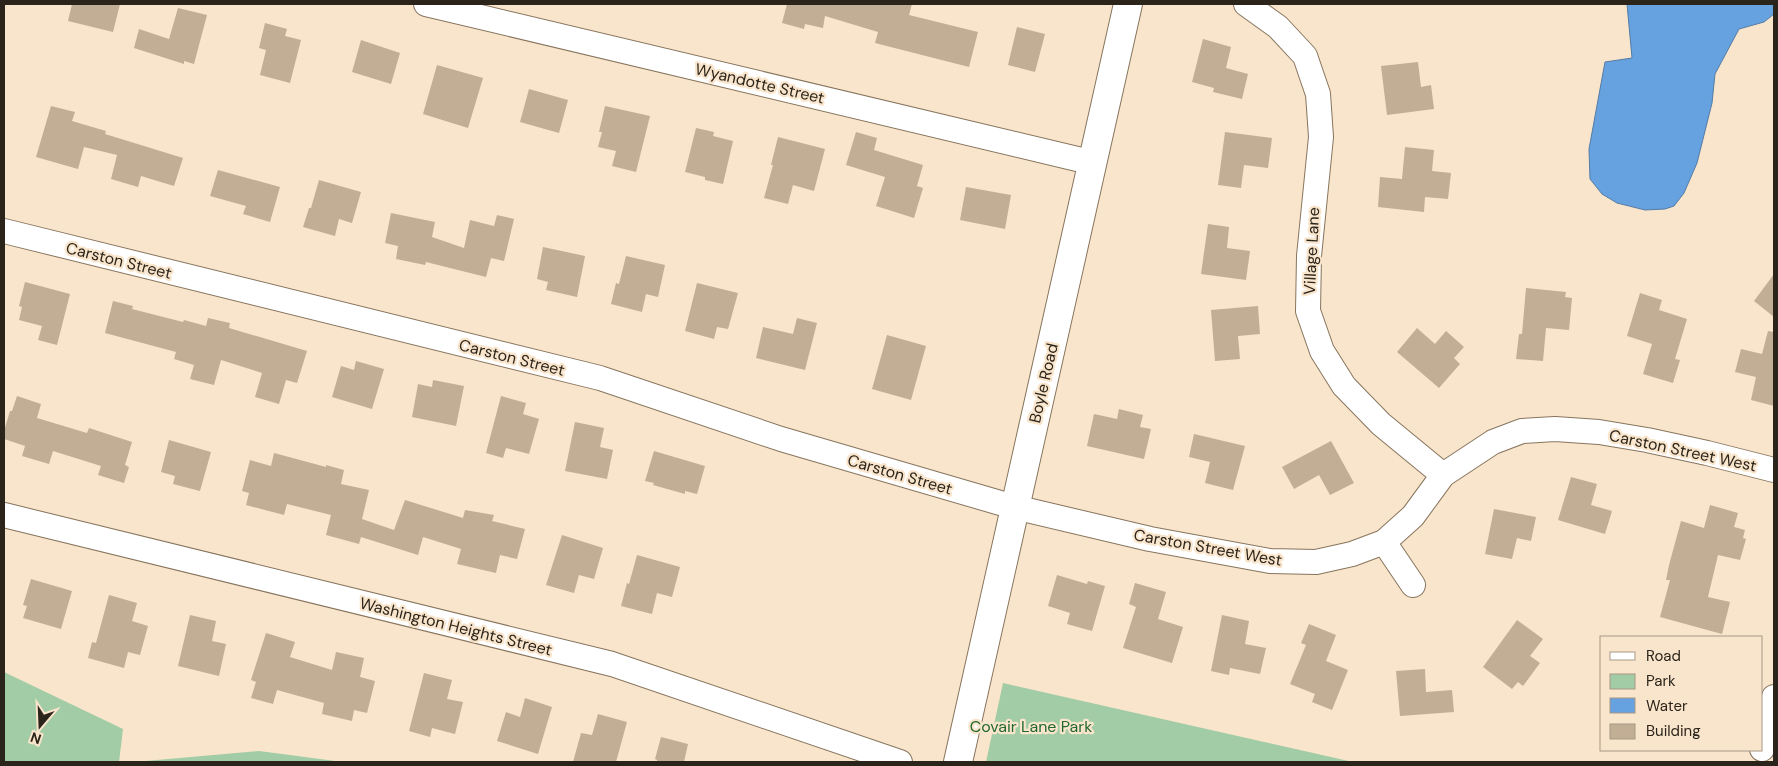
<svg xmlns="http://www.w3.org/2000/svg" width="1778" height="766" font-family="'DM Sans',sans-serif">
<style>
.green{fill:#a1cca5}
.water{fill:#66a1e0;stroke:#547ca5}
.building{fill:#c1ae95}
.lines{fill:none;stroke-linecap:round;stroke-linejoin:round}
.street-casing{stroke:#87755e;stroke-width:26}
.secondary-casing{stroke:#87755e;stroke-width:30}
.street{stroke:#fff;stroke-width:24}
.secondary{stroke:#fff;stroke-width:28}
.labels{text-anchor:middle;stroke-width:4.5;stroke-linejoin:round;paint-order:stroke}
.street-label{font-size:16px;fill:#2b241a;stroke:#f9e5cc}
.park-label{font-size:16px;fill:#21682f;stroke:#f9e5cc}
</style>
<rect width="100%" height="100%" fill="#f9e5cc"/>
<g class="green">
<polygon points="4,672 123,729 119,762 4,762"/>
<polygon points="1003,683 1353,762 986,762"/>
<polygon points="259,751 343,762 134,762"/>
</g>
<polygon class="water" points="1627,4 1774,4 1774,14 1764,22 1739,29 1715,74 1712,103 1697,163 1684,193 1674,206 1665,209 1645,210 1617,203 1602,194 1590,179 1589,149 1605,62 1632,58"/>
<g class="building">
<polygon points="72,4 120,4 113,32 68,21"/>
<polygon points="787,4 912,4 909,15 978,32 969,67 875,43 878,32 825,16 823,28 805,24 804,29 782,23"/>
<polygon points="178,8 207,15 194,64 184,61 184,64 134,48 139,29 169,39"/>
<polygon points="265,23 287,29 285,36 301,40 290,83 260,75 266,50 259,48"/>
<polygon points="1017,27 1045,34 1035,72 1008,65"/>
<polygon points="1203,39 1231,47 1226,68 1248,74 1242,99 1213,92 1214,88 1192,82"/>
<polygon points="361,40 400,53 391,84 352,72"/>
<polygon points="1418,62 1421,87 1431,85 1434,109 1387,115 1381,66"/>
<polygon points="437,65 483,78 468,128 423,114"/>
<polygon points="529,89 568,100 559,133 520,122"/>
<polygon points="51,106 75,112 72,121 106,131 105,134 183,158 174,186 141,176 138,187 111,179 117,155 84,147 78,169 36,157"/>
<polygon points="605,106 650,116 636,172 612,166 616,151 598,147 602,132 599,132"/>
<polygon points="696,128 714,132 713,136 733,141 723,184 705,180 705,177 685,172"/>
<polygon points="856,132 877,138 874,150 923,165 917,186 923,188 914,218 876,206 885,177 846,165"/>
<polygon points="1225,132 1272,138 1268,168 1244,165 1241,188 1218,185"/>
<polygon points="778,137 825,149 814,191 793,185 788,204 764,198 773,165 771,165"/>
<polygon points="1405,147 1434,150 1432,171 1451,173 1448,199 1425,197 1424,212 1378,207 1380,177 1402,179"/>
<polygon points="218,170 280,187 270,222 243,214 246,206 210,196"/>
<polygon points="319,180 361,192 352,223 339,219 335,236 303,227 309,208 311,208"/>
<polygon points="966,187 1011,195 1005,229 960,220"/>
<polygon points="391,213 435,222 432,237 464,248 470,220 494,226 497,215 514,219 504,261 491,258 486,277 426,262 425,265 396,259 398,246 385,243"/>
<polygon points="1208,224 1229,227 1227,248 1250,251 1246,280 1201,274"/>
<polygon points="543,247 585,256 577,297 546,290 548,282 537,279"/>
<polygon points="626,256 665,265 658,297 646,294 642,312 611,304 616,283 619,284"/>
<polygon points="1774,274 1774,317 1754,301"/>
<polygon points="25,282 70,294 57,345 38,340 42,326 19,320 22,307 19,306"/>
<polygon points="697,283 738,293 728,329 717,327 714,339 685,331"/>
<polygon points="1526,288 1566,292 1565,297 1572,298 1569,330 1546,328 1543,361 1516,359 1519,334 1522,334"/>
<polygon points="1640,293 1662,300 1659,310 1687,319 1675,359 1680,360 1673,383 1643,374 1652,344 1627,336"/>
<polygon points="113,301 133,306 132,309 183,322 184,320 206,326 208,318 230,323 229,328 307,351 297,383 286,380 279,404 255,397 262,373 221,360 214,385 190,379 194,365 174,359 176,352 105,333"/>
<polygon points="1258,306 1260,334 1238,336 1240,359 1215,361 1211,310"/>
<polygon points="797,318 817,323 805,370 756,358 763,327 793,334"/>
<polygon points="1417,328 1435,344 1446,331 1464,347 1454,358 1460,364 1439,388 1397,352"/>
<polygon points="1768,331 1774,332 1774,406 1751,400 1756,377 1735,372 1741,349 1762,354"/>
<polygon points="887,335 926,346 911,400 872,389"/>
<polygon points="356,361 384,369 372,409 332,397 341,366 354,370"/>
<polygon points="433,380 464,386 456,426 412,417 418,384 432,387"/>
<polygon points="17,396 41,404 37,418 87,433 89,428 132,442 125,465 129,467 124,483 98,475 101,466 53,451 49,464 22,456 25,446 4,439 4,431 10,411 12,411"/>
<polygon points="501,396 526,403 523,414 539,419 529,454 506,448 503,458 486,453"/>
<polygon points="1119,409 1143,415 1140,427 1151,429 1144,459 1087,446 1094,414 1117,419"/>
<polygon points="575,422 604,428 600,447 613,450 607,479 565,471"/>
<polygon points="1194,434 1245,446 1233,490 1205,483 1210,462 1189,457"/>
<polygon points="169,440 211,452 200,491 173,484 175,476 161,472"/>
<polygon points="1331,441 1354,483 1330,495 1319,475 1294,489 1282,467"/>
<polygon points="654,451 705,466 697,494 685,491 685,494 653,485 654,483 645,481"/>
<polygon points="274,453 326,467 326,465 344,470 341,484 369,490 362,519 394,530 405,500 463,518 465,510 494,515 492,521 525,529 517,559 500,555 496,573 457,564 461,549 423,537 418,555 361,537 359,544 326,535 331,515 287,504 284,515 246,505 249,493 242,491 250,460 271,466"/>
<polygon points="1571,477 1597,484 1591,505 1612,511 1605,534 1558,520"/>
<polygon points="1710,505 1738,513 1734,527 1745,530 1743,538 1746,539 1740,560 1718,555 1708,597 1730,602 1722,634 1660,617 1670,580 1666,580 1669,565 1681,521 1704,528"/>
<polygon points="1494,509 1536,517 1531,541 1517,538 1512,559 1485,554"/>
<polygon points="562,535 603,548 594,579 579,575 574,593 546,585"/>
<polygon points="637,555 680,567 672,597 657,593 652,614 621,606 627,583 629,584"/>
<polygon points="1057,575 1087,584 1088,581 1105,586 1092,631 1067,624 1070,613 1048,606"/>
<polygon points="31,579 72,591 61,629 23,618 27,606 23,605"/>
<polygon points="1135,583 1166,592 1158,619 1183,627 1172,663 1123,648 1136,607 1129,604"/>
<polygon points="109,595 137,603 132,621 148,626 140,655 128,652 124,668 88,658 92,642 96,643"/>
<polygon points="190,615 216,621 212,641 226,644 219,676 178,666"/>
<polygon points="1222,615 1249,621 1245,644 1266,648 1260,674 1230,668 1229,675 1211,671"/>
<polygon points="1517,620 1543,639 1530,656 1540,663 1523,686 1518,682 1512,689 1483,667"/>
<polygon points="1309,624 1336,635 1326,661 1348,670 1332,710 1312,702 1315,694 1290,684 1306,645 1301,643"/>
<polygon points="266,633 295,642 290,657 332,670 336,652 364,658 360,677 375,681 367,713 354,710 352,721 322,714 324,703 277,690 273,704 251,698 256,682 251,680"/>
<polygon points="1425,669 1426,692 1452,690 1454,712 1400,716 1396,671"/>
<polygon points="424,673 452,680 447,699 463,702 455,734 432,728 430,737 409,731"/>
<polygon points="525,698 552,707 538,754 497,741 506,712 520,717"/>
<polygon points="598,714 627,722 616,762 573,762 581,733 592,735"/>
<polygon points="661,737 688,744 684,762 657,762 657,760 655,759"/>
</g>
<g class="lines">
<defs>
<g id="street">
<polyline points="426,4 1094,163"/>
<polyline points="1246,4 1278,27 1305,56 1318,94 1321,137 1309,256 1308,311 1322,351 1344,386 1381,424 1443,475"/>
<polyline points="4,231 600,378 781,439 1014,507 1150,539 1270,561 1316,562 1352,554 1384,542 1413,516 1443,475 1493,442 1522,431 1555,429 1599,432 1647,440 1707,453 1774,470"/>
<polyline points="4,515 612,664 900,762"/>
<polyline points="1384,542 1413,585"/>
<polyline points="1762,749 1774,697"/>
</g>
<polyline id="secondary" points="958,762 1128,4"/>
</defs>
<use href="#street" class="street-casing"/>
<use href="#secondary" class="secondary-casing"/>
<use href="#street" class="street"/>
<use href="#secondary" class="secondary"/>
</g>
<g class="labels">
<g class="street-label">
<text transform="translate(760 83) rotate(13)" y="6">Wyandotte Street</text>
<text transform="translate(1311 251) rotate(-87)" y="6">Village Lane</text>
<text transform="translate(119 260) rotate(14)" y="6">Carston Street</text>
<text transform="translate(512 357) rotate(14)" y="6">Carston Street</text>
<text transform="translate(1043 383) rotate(-77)" y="6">Boyle Road</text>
<text transform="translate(1683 450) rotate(12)" y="6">Carston Street West</text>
<text transform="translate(900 474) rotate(16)" y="6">Carston Street</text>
<text transform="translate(1208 547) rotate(10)" y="6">Carston Street West</text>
<text transform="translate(456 626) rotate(14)" y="6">Washington Heights Street</text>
</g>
<g class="park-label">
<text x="1031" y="732">Covair Lane Park</text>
</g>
</g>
<rect width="1778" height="766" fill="none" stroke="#2b241a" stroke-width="10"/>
<rect x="1600" y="636" width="162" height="115" fill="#f9e5cc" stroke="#a79885"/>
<rect x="1610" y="652" width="25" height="8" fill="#ffffff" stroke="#a79885"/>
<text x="1646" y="661" font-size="15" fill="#2b241a">Road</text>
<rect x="1610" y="674" width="25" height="15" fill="#a1cca5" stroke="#a79885"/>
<text x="1646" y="686" font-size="15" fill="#2b241a">Park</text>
<rect x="1610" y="698" width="25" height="15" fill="#66a1e0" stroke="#a79885"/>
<text x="1646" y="711" font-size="15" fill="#2b241a">Water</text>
<rect x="1610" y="724" width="25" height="15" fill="#c1ae95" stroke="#a79885"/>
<text x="1646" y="736" font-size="15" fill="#2b241a">Building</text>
<g transform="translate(40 726) rotate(199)" stroke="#f9e5cc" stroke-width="4" paint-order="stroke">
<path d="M0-4L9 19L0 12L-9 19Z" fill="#2b241a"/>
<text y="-8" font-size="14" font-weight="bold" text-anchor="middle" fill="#2b241a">N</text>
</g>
</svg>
